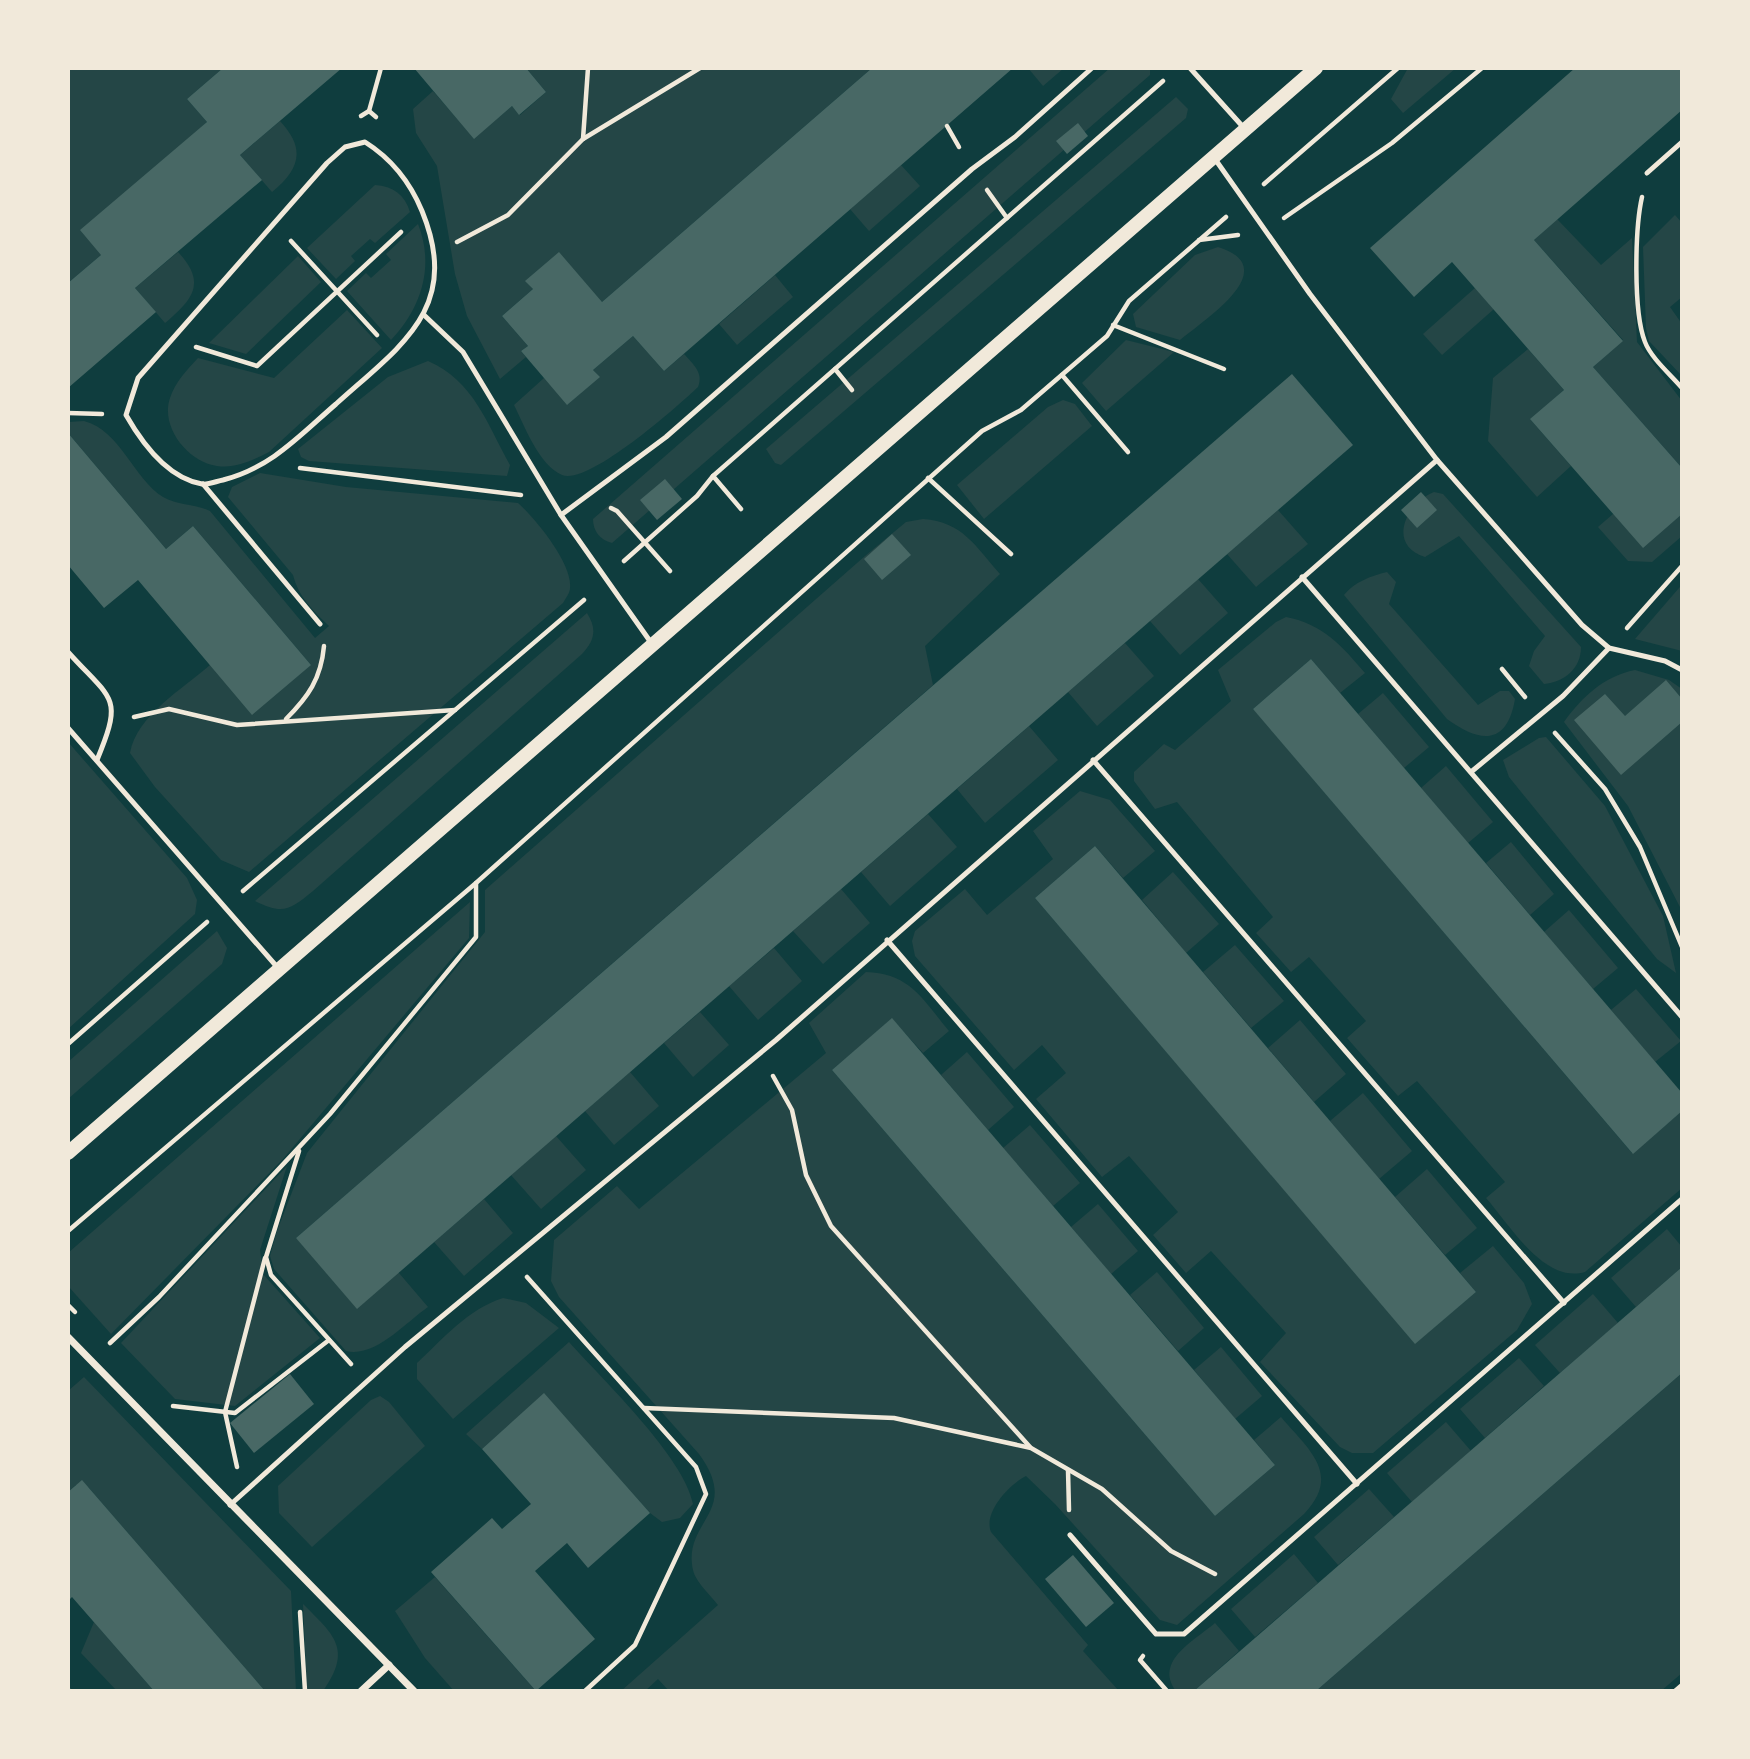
<svg xmlns="http://www.w3.org/2000/svg" width="1750" height="1759" font-family="Manrope,sans-serif">
<style>
.green{fill:#244646}
.building{fill:#486865}
.lines{fill:none;stroke-linecap:round;stroke-linejoin:round}
.path{stroke:#f1e9da;stroke-width:4.5}
.service{stroke:#f1e9da;stroke-width:5}
.minor{stroke:#f1e9da;stroke-width:7}
.secondary{stroke:#f1e9da;stroke-width:14}
</style>
<rect width="100%" height="100%" fill="#0f3d3e"/>
<g class="green">
<polygon points="68,68 223,68 187,99 207,122 101,255 68,283"/>
<polygon points="526,68 872,68 602,302 526,281 533,289 502,316 528,346 521,351 526,357 500,379 467,316 455,274 437,166 416,133 413,109 433,91 474,138 512,106 520,115 546,92"/>
<polygon points="1028,68 1064,68 1043,86"/>
<path d="M1110,68h40v7l-538,468c-12,-3 -19,-12 -19,-24z"/>
<polygon points="1408,68 1456,68 1403,113 1391,99"/>
<polygon points="1176,97 1188,109 1186,118 781,465 775,463 766,449"/>
<path d="M280,121c26,28 20,48 -8,71l-32,-37z"/>
<polygon points="901,165 920,186 869,231 850,209"/>
<path d="M375,185c18,1 30,10 35,27l-35,31 -5,-4 -19,17 4,5 -19,18 -29,-31z"/>
<polygon points="1675,215 1682,223 1682,297 1670,307 1682,324 1682,376 1649,341 1646,328 1643,247"/>
<polygon points="1557,219 1601,265 1632,238 1637,342 1682,401 1682,468 1593,367 1623,340 1534,240"/>
<path d="M418,224c17,43 3,84 -27,116l-44,-49 19,-18 5,5 20,-18 -5,-6z"/>
<path d="M1218,247c67,21 -13,72 -38,93l-44,-13 -3,-13 62,-59z"/>
<path d="M178,252c29,31 15,47 -13,71l-30,-35z"/>
<polygon points="298,256 321,282 246,354 209,343"/>
<polygon points="775,275 793,297 737,345 719,324"/>
<polygon points="1475,288 1494,309 1442,355 1423,334"/>
<path d="M347,310l35,38 -113,104c-16,8 -33,17 -52,14 -29,-4 -57,-39 -47,-68 5,-16 17,-28 28,-40l76,20z"/>
<path d="M633,336l31,35 20,-17c9,10 20,19 14,33 -20,19 -110,99 -136,88 -23,-10 -37,-48 -48,-70l30,-27 24,26 31,-27 -6,-7z"/>
<polygon points="1126,340 1174,352 1106,411 1082,383"/>
<polygon points="1528,349 1564,390 1531,420 1571,466 1537,497 1488,441 1493,378"/>
<path d="M428,361c46,20 59,63 82,104l-3,11 -198,-15 -8,-4 -3,-8 90,-72z"/>
<polygon points="1063,400 1075,404 1092,426 984,519 957,485 1048,407"/>
<path d="M84,421c37,10 49,57 79,76 14,8 32,7 47,14l105,127 14,-12c-16,-15 -31,-30 -36,-51l-65,-78 4,-10 28,-14 86,14 172,16c17,15 55,61 52,85 0,5 -5,11 -7,15l-314,269 -28,-12 -66,-73 -25,-34c7,-38 53,-64 80,-88h101l-118,-139 -27,23 -98,-116v-11z"/>
<path d="M1434,492l9,2 138,153c0,22 -17,35 -37,37l-15,-18 5,-15 11,-15 -86,-100 -34,21c-38,-12 -20,-53 9,-65z"/>
<polygon points="1278,510 1308,544 1256,587 1227,554"/>
<polygon points="1613,514 1682,514 1682,536 1652,562 1628,561 1598,527"/>
<path d="M923,519c40,3 52,27 77,55l-75,72 8,39 -637,553 103,35 29,34c-23,16 -53,51 -82,44l-72,-82 -4,-13 7,-25 30,-78 178,-221v-42l380,-334 41,-34z"/>
<path d="M1387,572l9,10 -7,22 89,101 22,-14h9l6,8c-8,47 -35,44 -68,20l-103,-124c10,-13 27,-19 43,-23z"/>
<polygon points="1198,579 1228,613 1180,655 1150,621"/>
<polygon points="1682,585 1682,651 1635,639 1679,588"/>
<path d="M587,613c10,16 8,27 -5,41l-269,237c-23,19 -30,24 -58,10z"/>
<path d="M1286,617c37,7 56,29 79,56l-25,20 -29,-34 -58,50 16,14 4,9 359,421 50,-42v77l-97,84c-41,12 -75,-47 -99,-74l19,-16 -88,-101 -19,15 -51,-58 19,-17 -57,-64 -18,15 -35,-39 17,-16 -96,-115 -22,7 -21,-28v-9l30,-28 11,6 56,-49 -13,-31 58,-48z"/>
<polygon points="1125,643 1154,676 1097,726 1068,692"/>
<path d="M1635,670l34,10 13,9v222l-54,-105 -64,-84c18,-25 40,-46 71,-52z"/>
<polygon points="1383,693 1429,747 1404,768 1358,714"/>
<polygon points="1029,726 1058,760 985,823 957,789"/>
<polygon points="1546,737 1605,806 1663,916 1676,973 1657,959 1509,777 1503,760 1539,738"/>
<polygon points="68,742 187,878 197,900 195,914 68,1029"/>
<polygon points="1446,766 1493,822 1468,843 1421,788"/>
<polygon points="1080,791 1110,800 1155,851 1123,878 1095,846 1035,898 1415,1343 1476,1292 1460,1273 1493,1246 1524,1283 1532,1304 1517,1330 1373,1453 1352,1453 1340,1447 1260,1362 1286,1333 1211,1251 1186,1273 1153,1235 1178,1212 1129,1156 1102,1177 1036,1099 1066,1073 1042,1045 1014,1070 915,956 912,941 915,931 965,889 987,915 1053,859 1033,831"/>
<polygon points="928,814 957,847 890,906 861,872"/>
<polygon points="1511,842 1554,894 1530,915 1486,863"/>
<polygon points="1173,872 1219,924 1186,953 1142,900"/>
<polygon points="841,889 870,923 823,964 793,931"/>
<polygon points="470,902 469,938 283,1159 111,1334 68,1286 68,1253"/>
<polygon points="1569,910 1618,968 1593,989 1544,932"/>
<polygon points="217,931 227,948 222,964 68,1099 68,1062"/>
<polygon points="1235,945 1284,1001 1251,1028 1203,972"/>
<polygon points="774,948 802,981 758,1020 729,986"/>
<path d="M866,972c44,1 57,28 83,59l-26,22 -31,-34 -60,51 383,446 60,-51 -21,-25 27,-23c28,33 61,57 23,97l-127,111 -17,-5 -105,-116 -29,-28c-16,8 -43,36 -35,56l97,113 -5,6 36,40h-450l-11,-12 -13,12h-24l97,-86c-7,-9 -23,-24 -25,-35 -11,-50 49,-57 6,-116l-140,-157 -8,-16 3,-41 63,-54 22,23 187,-156 -17,-30z"/>
<polygon points="1636,989 1681,1041 1655,1062 1611,1010"/>
<polygon points="700,1012 729,1045 693,1077 664,1043"/>
<polygon points="1300,1020 1346,1074 1314,1102 1268,1048"/>
<polygon points="967,1052 1014,1107 988,1130 941,1075"/>
<polygon points="630,1072 659,1106 614,1145 585,1111"/>
<polygon points="1363,1093 1412,1151 1379,1179 1330,1121"/>
<polygon points="1030,1125 1080,1183 1053,1206 1003,1148"/>
<polygon points="556,1136 586,1170 541,1209 511,1175"/>
<polygon points="287,1166 260,1250 263,1274 320,1338 235,1406 175,1399 121,1343"/>
<polygon points="1427,1169 1477,1228 1445,1255 1395,1197"/>
<polygon points="484,1199 513,1233 464,1276 434,1242"/>
<polygon points="1098,1204 1138,1251 1111,1274 1071,1227"/>
<polygon points="1667,1229 1682,1247 1682,1267 1636,1307 1611,1278"/>
<polygon points="1157,1272 1204,1328 1178,1351 1130,1295"/>
<polygon points="1593,1294 1618,1323 1560,1373 1535,1345"/>
<path d="M503,1298l23,5 33,25 -106,91 -36,-40v-16c27,-25 51,-54 86,-65z"/>
<path d="M569,1342c34,38 115,115 124,162l-13,14 -18,4 -12,-9 -106,-119 -62,55 -16,-15z"/>
<polygon points="1221,1347 1262,1396 1235,1419 1194,1370"/>
<polygon points="1519,1358 1544,1386 1485,1438 1460,1409"/>
<polygon points="1682,1373 1682,1673 1661,1691 1316,1691"/>
<polygon points="84,1377 291,1591 296,1691 265,1691 88,1487 76,1485 68,1492 68,1391"/>
<polygon points="380,1396 389,1402 425,1446 312,1547 279,1513 278,1486 371,1400"/>
<polygon points="1446,1422 1471,1451 1412,1502 1387,1473"/>
<polygon points="1369,1489 1394,1517 1338,1565 1314,1537"/>
<polygon points="1294,1554 1318,1583 1255,1637 1231,1609"/>
<polygon points="435,1577 536,1691 454,1691 425,1658 395,1611"/>
<path d="M303,1604c31,31 50,45 20,87h-16z"/>
<polygon points="94,1622 154,1691 117,1691 81,1653"/>
<path d="M1215,1623l24,28 -45,40h-18c-22,-30 18,-50 39,-68z"/>
</g>
<g class="building">
<polygon points="223,68 342,68 240,155 262,180 135,288 156,312 68,388 68,283 101,255 80,230 207,122 187,99"/>
<polygon points="414,68 526,68 546,92 519,115 512,106 474,139"/>
<polygon points="872,68 1013,68 664,371 633,336 593,370 600,377 567,405 521,351 528,346 502,316 533,289 525,281 559,252 602,302"/>
<polygon points="1575,68 1682,68 1682,110 1534,240 1623,341 1593,367 1682,468 1682,514 1643,548 1530,419 1564,390 1452,262 1414,297 1370,248"/>
<polygon points="1078,123 1088,136 1067,154 1056,141"/>
<polygon points="1292,374 1353,445 357,1309 296,1238"/>
<polygon points="68,433 166,549 193,526 311,665 252,715 138,580 104,608 68,565"/>
<polygon points="665,479 682,499 657,520 640,500"/>
<polygon points="1421,492 1437,510 1417,528 1401,510"/>
<polygon points="892,534 911,555 882,580 864,559"/>
<polygon points="1311,659 1682,1093 1682,1111 1633,1154 1253,709"/>
<polygon points="1666,680 1682,699 1682,722 1621,775 1574,720 1605,694 1625,716"/>
<polygon points="1095,846 1476,1292 1415,1344 1035,898"/>
<polygon points="892,1018 1275,1465 1215,1516 832,1070"/>
<polygon points="1682,1267 1682,1373 1316,1691 1194,1691"/>
<polygon points="290,1374 314,1404 254,1453 230,1423"/>
<polygon points="544,1393 650,1513 588,1568 567,1543 535,1571 595,1639 536,1691 431,1572 492,1518 502,1529 531,1504 482,1449"/>
<polygon points="82,1480 265,1691 154,1691 72,1597 68,1601 68,1492"/>
<polygon points="1073,1555 1114,1603 1086,1627 1045,1579"/>
</g>
<g class="lines">
<g class="path">
<polyline points="369,111 381,68"/>
<polyline points="361,116 369,111 376,117"/>
<polyline points="947,126 959,147"/>
<polyline points="583,139 588,68"/>
<polyline points="1264,184 1398,68"/>
<polyline points="987,190 1007,218"/>
<path d="M1642,197c-7,31 -9,115 3,145 6,16 26,33 37,46"/>
<polyline points="1284,218 1392,143 1482,68"/>
<polyline points="1199,240 1238,235"/>
<polyline points="291,241 377,335"/>
<polyline points="457,242 508,215 583,139 700,68"/>
<polyline points="1113,325 1224,369"/>
<polyline points="196,347 257,366 401,232"/>
<polyline points="835,369 852,390"/>
<polyline points="1062,375 1128,452"/>
<polyline points="68,413 102,414"/>
<polyline points="300,468 521,495"/>
<polyline points="713,476 741,509"/>
<polyline points="928,478 1011,554"/>
<polyline points="611,508 617,511 670,571"/>
<polyline points="624,561 697,496 713,476 1163,81"/>
<polyline points="1627,628 1682,566"/>
<polyline points="1502,669 1525,697"/>
<polyline points="134,717 169,709 237,725 455,710"/>
<path d="M286,719c22,-22 35,-40 38,-73"/>
<polyline points="1555,733 1605,789 1640,847 1682,947"/>
<polyline points="243,891 584,600"/>
<polyline points="68,1044 207,922"/>
<polyline points="773,1076 792,1110 806,1175 831,1226 1030,1447"/>
<polyline points="299,1151 266,1257 271,1275 351,1364"/>
<polyline points="68,1231 476,883 982,431 1021,410 1107,336 1129,301 1226,217"/>
<polyline points="527,1277 696,1467 706,1494 635,1645 585,1691"/>
<polyline points="68,1305 75,1312"/>
<polyline points="110,1343 159,1297 330,1114 476,937 476,883"/>
<polyline points="173,1406 235,1413 329,1340"/>
<polyline points="644,1408 894,1418 1031,1448 1102,1489 1171,1551 1215,1574"/>
<polyline points="237,1467 225,1412 265,1258"/>
<polyline points="1068,1470 1069,1510"/>
<polyline points="300,1612 305,1691"/>
<polyline points="1143,1656 1140,1660 1167,1691"/>
<polyline points="1675,1691 1682,1685"/>
</g>
<g class="service">
<polyline points="1190,68 1244,128"/>
<path d="M365,142c27,17 45,40 57,69 40,98 -22,135 -86,193 -36,31 -65,64 -113,76 -6,1 -15,5 -21,4 -35,-6 -60,-41 -76,-69l12,-37 189,-215 18,-16z"/>
<polyline points="1647,173 1682,142"/>
<polyline points="424,315 463,352 561,515 652,644"/>
<polyline points="1437,460 1582,625 1609,648 1665,661 1682,670"/>
<polyline points="203,484 320,624"/>
<polyline points="561,515 666,437 972,169 1015,137 1092,68"/>
<polyline points="1302,577 1682,1017"/>
<path d="M68,652c44,49 56,43 29,108"/>
<polyline points="68,728 278,968"/>
<polyline points="1093,760 1564,1303"/>
<polyline points="1471,772 1563,696 1609,648"/>
<polyline points="887,940 1357,1484"/>
<polyline points="230,1505 405,1347 776,1040 1437,460 1310,294 1215,159"/>
<polyline points="1070,1535 1156,1634 1184,1634 1682,1199"/>
<polyline points="68,1691 69,1691"/>
</g>
<g class="minor">
<polyline points="68,1337 414,1691"/>
<polyline points="361,1691 389,1665"/>
</g>
<polyline class="secondary" points="68,1153 1316,68"/>
</g>
<rect width="1750" height="1759" fill="none" stroke="#f1e9da" stroke-width="140"/>
</svg>
